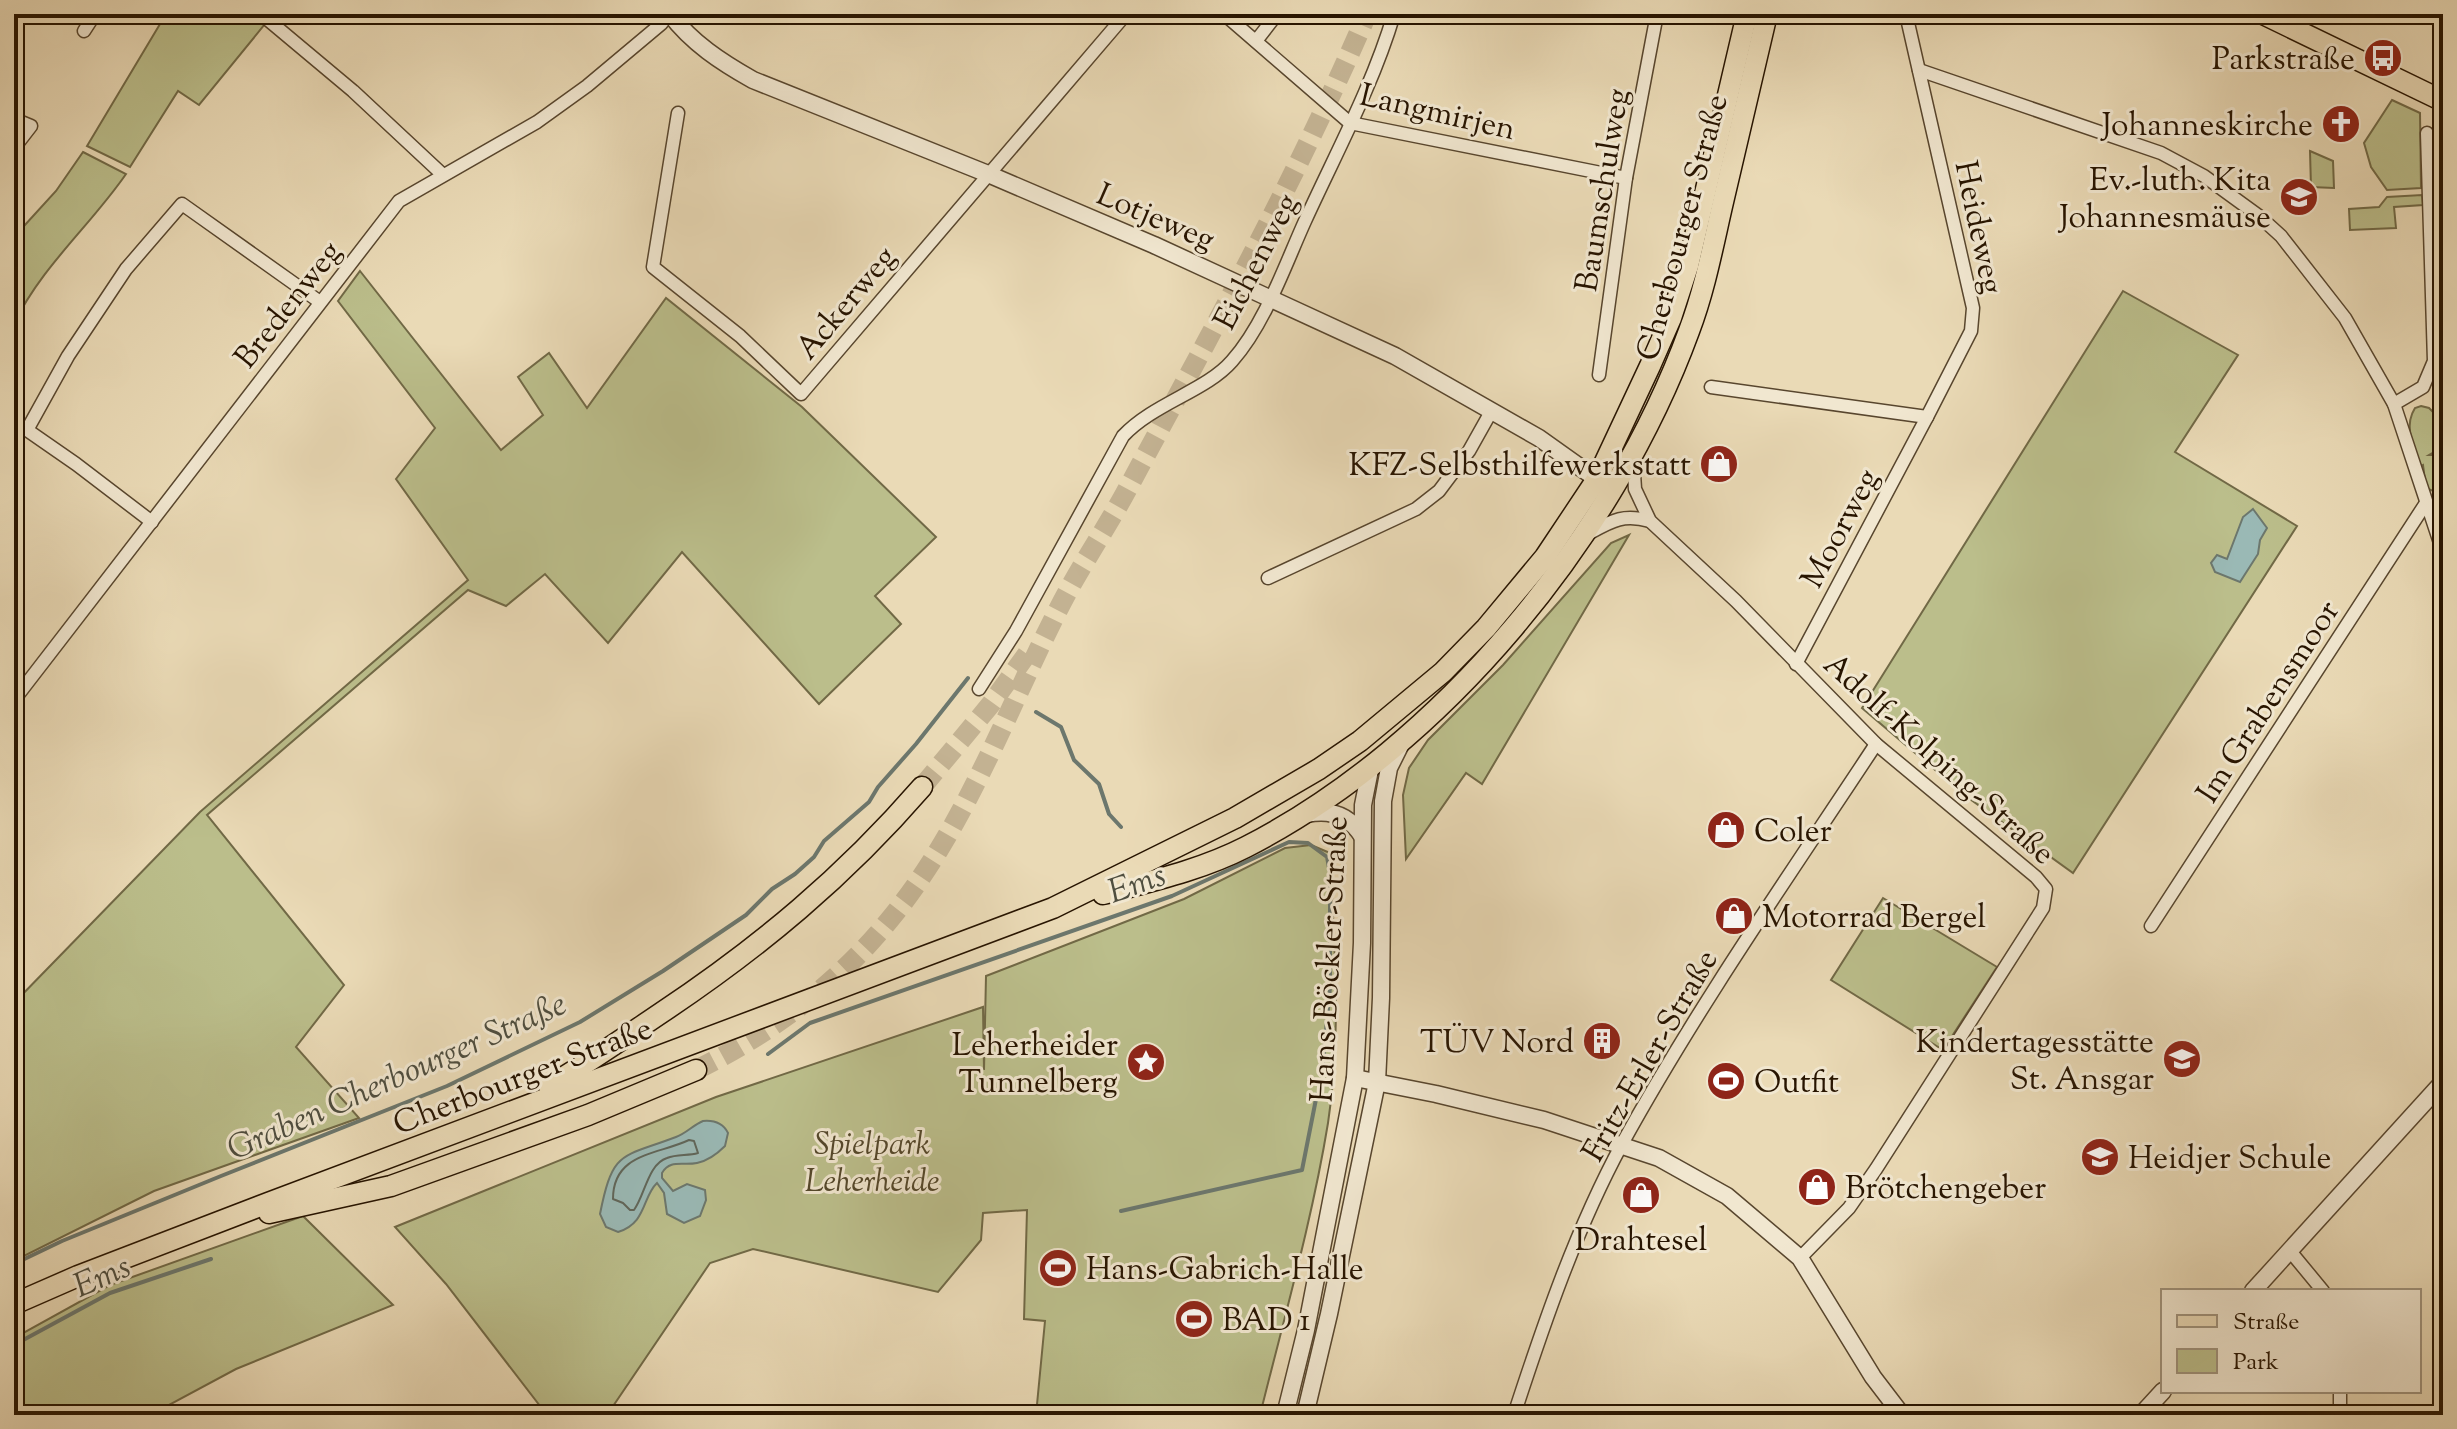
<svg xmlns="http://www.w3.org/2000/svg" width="2457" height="1429" font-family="'Sorts Mill Goudy',serif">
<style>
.green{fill:#bbbe8b;stroke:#716946;stroke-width:2}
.water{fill:#9ab9b5;stroke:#6c776d;stroke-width:2}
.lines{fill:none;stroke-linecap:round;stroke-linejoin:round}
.shore{stroke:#60665a;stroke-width:2}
.stream{stroke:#6c776d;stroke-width:4}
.primary-tunnel{stroke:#c3b292;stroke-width:20;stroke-dasharray:20 10;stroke-linecap:butt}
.minor-casing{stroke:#58462e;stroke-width:15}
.tertiary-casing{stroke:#58462e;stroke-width:19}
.primary-casing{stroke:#271400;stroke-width:23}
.minor{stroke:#f1e7d0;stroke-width:12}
.tertiary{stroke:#f1e7d0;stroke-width:16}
.primary{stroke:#eadab6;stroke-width:20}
.labels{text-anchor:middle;stroke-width:6;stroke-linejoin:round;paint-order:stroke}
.poi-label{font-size:32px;fill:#271400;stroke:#f1e7d0;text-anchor:end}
.street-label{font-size:32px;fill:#271400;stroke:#f1e7d0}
.park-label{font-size:32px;font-style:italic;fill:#53472a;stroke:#f1e7d0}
.water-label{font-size:34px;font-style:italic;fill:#4f4e3f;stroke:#f1e7d0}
</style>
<rect width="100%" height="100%" fill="#eadab6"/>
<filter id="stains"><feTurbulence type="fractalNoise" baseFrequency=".0025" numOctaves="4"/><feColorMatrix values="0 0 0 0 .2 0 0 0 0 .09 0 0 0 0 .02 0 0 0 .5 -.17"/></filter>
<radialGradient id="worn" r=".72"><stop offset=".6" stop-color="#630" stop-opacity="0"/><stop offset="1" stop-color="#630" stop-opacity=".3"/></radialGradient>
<g class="green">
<polygon points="166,14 252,14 265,24 199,105 178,91 130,167 87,146"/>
<polygon points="2392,100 2420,113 2421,188 2387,190 2371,167 2364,143"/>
<polygon points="2310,151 2333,161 2334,188 2311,187"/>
<path d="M83,152l43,22c-35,51 -85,93 -112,150v-87l42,-46z"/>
<polygon points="2422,195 2423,205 2394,207 2396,228 2350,230 2349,209 2379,207 2387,197"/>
<polygon points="360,271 501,450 543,415 518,377 549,353 587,408 666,298 802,407 936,537 875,596 901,624 819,704 682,552 608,643 545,574 506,606 468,590 207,815 344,985 296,1047 359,1118 154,1191 14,1261 14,1003 200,812 468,580 396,479 435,428 338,301"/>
<polygon points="2123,291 2238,355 2175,452 2297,526 2073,873 1967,797 1862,708"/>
<path d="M2421,406l8,2 5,5v39l-5,3h6l2,4 4,28 -8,4 -7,-3 -3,-23 -2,1c-7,-19 -18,-39 -6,-58z"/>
<polygon points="1629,535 1482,784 1466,773 1406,859 1403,795 1409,768 1428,740 1503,665 1611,543"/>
<path d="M1311,845l19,8c4,90 12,180 -2,270 -16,98 -44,195 -68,292h-224l9,-94 -21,-2 3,-109 -44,3 -2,27 -43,52 -185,-43 -43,14 -103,152h-60l-101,-131 -51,-57 321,-130 267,-90 1,63 2,-94 198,-77 101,-51z"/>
<polygon points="1883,898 1997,967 1943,1050 1831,980"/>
<polygon points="303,1216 393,1305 236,1369 165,1407 171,1415 14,1415 14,1338 110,1285"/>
</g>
<g class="water">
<polygon points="2253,509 2267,528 2260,540 2258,554 2240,582 2215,572 2211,563 2217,555 2227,559 2243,517"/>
<path d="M703,1121c11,-1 20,2 25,12l-3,13c-7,7 -18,15 -28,17 -14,3 -27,-4 -35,10v5l11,13 14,-7 18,6 1,10 -6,16 -16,7 -17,-9 -3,-21 -7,-10c-15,14 -10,40 -39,49l-12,-5 -6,-13c13,-65 21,-56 76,-77 11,-4 17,-12 27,-16z"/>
</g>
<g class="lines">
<path class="shore" d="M689,1140l5,1 4,12c-10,3 -21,1 -31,5 -19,6 -22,37 -33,52h-4l-7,-7 -10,-4c0,-46 44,-44 76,-59z"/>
<g class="stream">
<polyline points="1036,712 1061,727 1074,760 1099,784 1109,814 1121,827"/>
<polyline points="768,1054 810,1023 1172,896 1289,842 1308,843 1327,857 1330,873 1330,987 1323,1063"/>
<polyline points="1121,1211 1302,1170 1317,1094"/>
<polyline points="14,1264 62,1241 221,1176 447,1086 580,1022 663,971 746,915 772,889 795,874 814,857 824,841 869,802 878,787 916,744 968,678"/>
<polyline points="14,1345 110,1293 211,1259"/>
</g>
<g class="primary-tunnel">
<polyline points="922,787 991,704 1027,654"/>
<path d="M696,1070c75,-37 142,-86 195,-152 75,-92 114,-204 167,-308 21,-42 48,-81 70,-122 84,-156 169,-311 239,-474"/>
</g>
<defs>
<g id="minor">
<polyline points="261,14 353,91 443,175"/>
<polyline points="1224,14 1350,123 1626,178"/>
<polyline points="84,31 95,14"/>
<polyline points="1256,41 1277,14"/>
<polyline points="1919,70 2161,153 2204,176 2259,216 2281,236 2345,318 2394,404 2443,552"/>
<polyline points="678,113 653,267 740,336 801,394 1126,14"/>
<polyline points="14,119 31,126 14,148"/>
<polyline points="1599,375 1626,178 1657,14"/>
<polyline points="1711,387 1927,417 1971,331 1973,308 1906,14"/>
<polyline points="2394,404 2423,387 2434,361 2427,133"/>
<polyline points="1633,458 1635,489 1650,521 1736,601 1876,744 2036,877 2046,889 2043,908 1876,1169 1849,1208 1800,1258"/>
<polyline points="152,522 76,464 27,430 68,356 126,269 182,204 320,302"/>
<path d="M1584,536c26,-14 37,-23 66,-15"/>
<polyline points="1268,578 1416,509 1439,491 1469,451 1492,410"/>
<polyline points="1796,664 1927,417"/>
<path d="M979,689l37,-58 107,-195c31,-33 83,-45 109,-75 33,-37 53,-96 73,-140 31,-68 68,-136 89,-207"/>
<polyline points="14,700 399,201 537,122 587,86 661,24 669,14"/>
<polyline points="2151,926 2426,503"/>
<polyline points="2290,1251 2323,1291"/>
<polyline points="2340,1391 2340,1415"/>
<path d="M1514,1415c30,-92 62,-186 108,-271 76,-138 167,-268 254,-400"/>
</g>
<g id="tertiary">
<path d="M670,14c22,29 51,48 83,66l235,94 166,71 241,111 144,82 66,47"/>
<path d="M1307,814c23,-5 42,1 55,22"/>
<polyline points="1355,1078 1436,1094 1544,1120 1659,1158 1727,1196 1800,1258 1873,1377 1902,1415"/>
<polyline points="2253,1291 2443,1082"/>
<polyline points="1285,1415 1306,1330 1355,1078 1362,943 1363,805 1371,765"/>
<polyline points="1305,1415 1329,1314 1377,1082 1381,998 1383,801 1389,768 1401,744"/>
<polyline points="2141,1415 2163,1391"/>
</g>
<g id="primary">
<polyline points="2263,14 2443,101"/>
<path d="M1103,894c49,-13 98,-24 143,-47 197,-101 368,-311 443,-516 16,-42 24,-86 34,-129 15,-62 29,-125 44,-188"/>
<path d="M549,1086c39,-23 75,-48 112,-73 99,-66 183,-136 261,-226"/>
<polyline points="269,1213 391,1186 588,1115 696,1070"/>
<polyline points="14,1304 78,1276 268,1203 1053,908 1235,818 1319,769 1360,741 1443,672 1486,628 1545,557 1597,479 1650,366 1671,318 1688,266 1747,14"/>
</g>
</defs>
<use href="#minor" class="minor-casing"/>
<use href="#tertiary" class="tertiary-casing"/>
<use href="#primary" class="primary-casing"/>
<use href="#minor" class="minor"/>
<use href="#tertiary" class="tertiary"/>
<use href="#primary" class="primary"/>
</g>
<defs>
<symbol id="bus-disc" viewBox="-11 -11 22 22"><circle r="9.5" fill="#8f2418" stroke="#f1e7d0"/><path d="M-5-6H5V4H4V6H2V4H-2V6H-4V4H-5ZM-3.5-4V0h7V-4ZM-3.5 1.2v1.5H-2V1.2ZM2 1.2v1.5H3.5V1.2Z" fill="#fff"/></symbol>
<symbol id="church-disc" viewBox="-11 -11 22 22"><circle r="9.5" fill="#8f2418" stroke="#f1e7d0"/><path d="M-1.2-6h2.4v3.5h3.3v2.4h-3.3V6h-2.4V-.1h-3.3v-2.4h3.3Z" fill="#fff"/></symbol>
<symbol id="school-disc" viewBox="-11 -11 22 22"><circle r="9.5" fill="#8f2418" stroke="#f1e7d0"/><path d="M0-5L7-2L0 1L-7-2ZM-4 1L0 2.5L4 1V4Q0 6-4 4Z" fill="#fff"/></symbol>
<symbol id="shop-disc" viewBox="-11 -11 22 22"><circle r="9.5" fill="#8f2418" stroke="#f1e7d0"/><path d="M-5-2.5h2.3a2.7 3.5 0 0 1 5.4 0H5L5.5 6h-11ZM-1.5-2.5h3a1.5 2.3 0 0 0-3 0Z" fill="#fff"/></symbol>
<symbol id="building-disc" viewBox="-11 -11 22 22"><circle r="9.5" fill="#8f2418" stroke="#f1e7d0"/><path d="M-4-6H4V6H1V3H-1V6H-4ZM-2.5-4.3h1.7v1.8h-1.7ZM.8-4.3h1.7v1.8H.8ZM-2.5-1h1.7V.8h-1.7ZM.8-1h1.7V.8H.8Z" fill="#fff"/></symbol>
<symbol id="sight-disc" viewBox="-11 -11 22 22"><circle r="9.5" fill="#8f2418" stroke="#f1e7d0"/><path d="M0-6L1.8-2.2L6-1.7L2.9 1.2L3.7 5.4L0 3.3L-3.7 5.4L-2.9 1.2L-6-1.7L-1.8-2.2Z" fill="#fff"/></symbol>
<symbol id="stadium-disc" viewBox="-11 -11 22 22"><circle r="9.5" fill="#8f2418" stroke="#f1e7d0"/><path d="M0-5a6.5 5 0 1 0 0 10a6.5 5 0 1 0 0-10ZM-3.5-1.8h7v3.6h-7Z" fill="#fff"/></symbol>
</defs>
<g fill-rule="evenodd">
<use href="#bus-disc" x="2361" y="36" width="44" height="44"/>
<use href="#church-disc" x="2319" y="102" width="44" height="44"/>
<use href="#school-disc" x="2277" y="175" width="44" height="44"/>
<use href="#shop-disc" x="1697" y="442" width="44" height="44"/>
<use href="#shop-disc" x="1704" y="808" width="44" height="44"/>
<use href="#shop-disc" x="1712" y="894" width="44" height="44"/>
<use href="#building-disc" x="1580" y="1019" width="44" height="44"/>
<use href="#school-disc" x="2160" y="1037" width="44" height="44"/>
<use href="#sight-disc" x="1124" y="1040" width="44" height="44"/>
<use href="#stadium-disc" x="1704" y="1059" width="44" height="44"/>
<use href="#school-disc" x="2078" y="1135" width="44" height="44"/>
<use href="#shop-disc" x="1795" y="1165" width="44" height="44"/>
<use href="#shop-disc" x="1619" y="1173" width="44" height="44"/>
<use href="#stadium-disc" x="1036" y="1246" width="44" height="44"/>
<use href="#stadium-disc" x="1172" y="1297" width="44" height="44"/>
</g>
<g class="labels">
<g class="poi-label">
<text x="2355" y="69">Parkstraße</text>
<text x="2313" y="135">Johanneskirche</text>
<text x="2271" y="190">Ev.-luth. Kita<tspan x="2271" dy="37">Johannesmäuse</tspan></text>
<text x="1691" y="475">KFZ-Selbsthilfewerkstatt</text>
<text x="1754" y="841" text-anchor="start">Coler</text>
<text x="1762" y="927" text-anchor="start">Motorrad Bergel</text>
<text x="1574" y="1052">TÜV Nord</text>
<text x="2154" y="1052">Kindertagesstätte<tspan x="2154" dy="37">St. Ansgar</tspan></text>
<text x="1118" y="1055">Leherheider<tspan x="1118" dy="37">Tunnelberg</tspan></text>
<text x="1754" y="1092" text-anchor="start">Outfit</text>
<text x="2128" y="1168" text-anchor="start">Heidjer Schule</text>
<text x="1845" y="1198" text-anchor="start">Brötchengeber</text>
<text x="1641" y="1250" text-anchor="middle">Drahtesel</text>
<text x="1086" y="1279" text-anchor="start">Hans-Gabrich-Halle</text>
<text x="1222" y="1330" text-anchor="start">BAD 1</text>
</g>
<g class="street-label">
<text transform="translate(1438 111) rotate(13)" y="11">Langmirjen</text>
<text transform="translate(1601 190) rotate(-81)" y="11">Baumschulweg</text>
<text transform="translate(1156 216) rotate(23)" y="11">Lotjeweg</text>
<text transform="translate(1681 227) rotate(-75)" y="11">Cherbourger Straße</text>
<text transform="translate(1980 227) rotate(78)" y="11">Heideweg</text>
<text transform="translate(1255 261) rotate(-63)" y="11">Eichenweg</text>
<text transform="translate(845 302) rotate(-50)" y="11">Ackerweg</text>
<text transform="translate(287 304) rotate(-52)" y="11">Bredenweg</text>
<text transform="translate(1839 528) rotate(-62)" y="11">Moorweg</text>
<text transform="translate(2267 701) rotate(-57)" y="11">Im Grabensmoor</text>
<text transform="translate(1940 758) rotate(42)" y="11">Adolf-Kolping-Straße</text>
<text transform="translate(1328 959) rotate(-87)" y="11">Hans-Böckler-Straße</text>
<text transform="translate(1649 1055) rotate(-60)" y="11">Fritz-Erler-Straße</text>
<text transform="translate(522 1075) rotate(-21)" y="11">Cherbourger Straße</text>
</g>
<g class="park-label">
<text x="872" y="1154">Spielpark<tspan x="872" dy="37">Leherheide</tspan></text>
</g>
<g class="water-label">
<text transform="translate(1136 882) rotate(-20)" y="12">Ems</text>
<text transform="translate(396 1075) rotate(-24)" y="12">Graben Cherbourger Straße</text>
<text transform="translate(101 1275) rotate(-24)" y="12">Ems</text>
</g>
</g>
<rect width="2457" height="1429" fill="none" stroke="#eadab6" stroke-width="48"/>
<rect x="16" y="16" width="2425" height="1397" fill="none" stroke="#271400" stroke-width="4"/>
<rect x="24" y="24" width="2409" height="1381" fill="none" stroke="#271400" stroke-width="2"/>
<rect x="2161" y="1289" width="260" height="104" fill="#f1e7d0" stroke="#a0937d" stroke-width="2"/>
<rect x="2177" y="1315" width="40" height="12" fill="#eadab6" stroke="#a0937d" stroke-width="2"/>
<text x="2233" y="1329" font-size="24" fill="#271400">Straße</text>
<rect x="2177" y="1349" width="40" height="24" fill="#bbbe8b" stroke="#a0937d" stroke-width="2"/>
<text x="2233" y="1369" font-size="24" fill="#271400">Park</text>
<rect width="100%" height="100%" filter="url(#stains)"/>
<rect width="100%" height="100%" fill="url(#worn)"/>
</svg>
